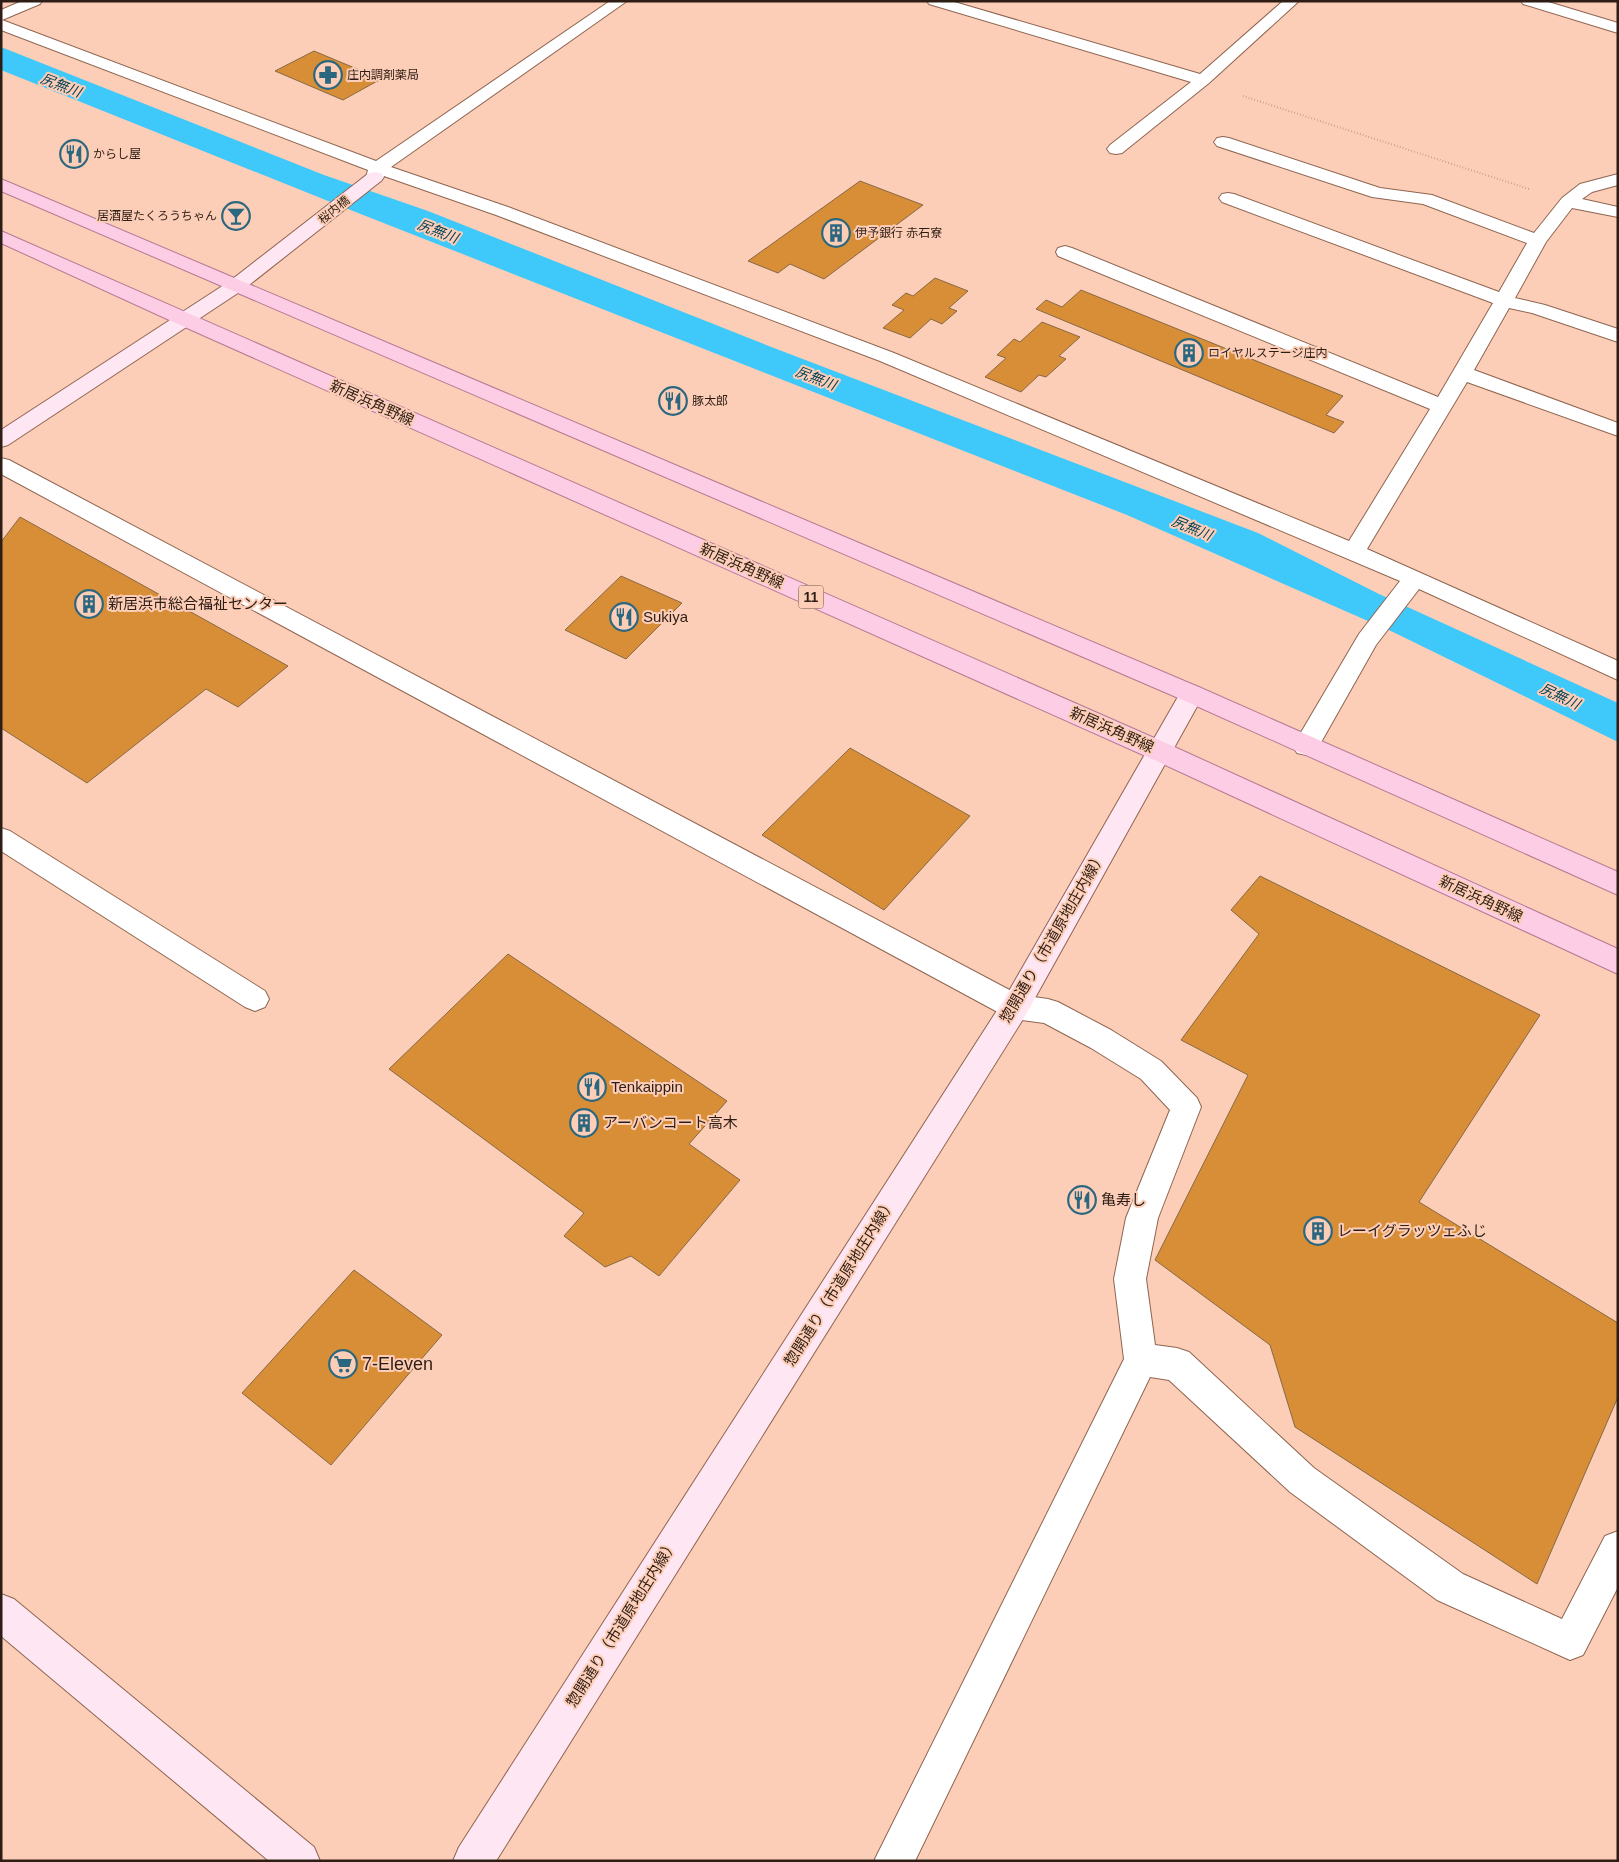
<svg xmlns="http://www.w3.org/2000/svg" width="1619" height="1862" font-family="Helvetica,'Noto Sans JP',sans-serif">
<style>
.water{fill:#3fc8fa}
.building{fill:#d78e36;stroke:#886847}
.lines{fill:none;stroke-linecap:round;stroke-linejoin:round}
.lane-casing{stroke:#8e6551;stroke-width:2}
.street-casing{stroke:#8e6551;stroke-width:2}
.secondary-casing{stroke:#8e6551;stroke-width:2}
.primary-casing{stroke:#b47a92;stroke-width:2}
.path{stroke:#a07e6e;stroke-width:2;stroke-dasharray:0.5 2.5;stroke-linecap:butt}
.lane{fill:#fff;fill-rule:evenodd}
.street{fill:#fff;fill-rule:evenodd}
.secondary{fill:#fee6f3;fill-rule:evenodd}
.primary{fill:#fdcde6;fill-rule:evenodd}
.labels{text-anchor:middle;stroke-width:4;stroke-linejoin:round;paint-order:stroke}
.far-poi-label{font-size:12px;fill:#2e1d15;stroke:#fdceb7;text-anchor:start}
.far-street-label{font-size:12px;fill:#2e1d15;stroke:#fdceb7}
.far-water-label{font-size:14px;font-style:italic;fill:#064256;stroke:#fdceb7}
.shield{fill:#fdceb7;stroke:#6c5246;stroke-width:1}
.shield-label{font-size:14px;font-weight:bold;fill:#2e1d15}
.street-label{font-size:15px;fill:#2e1d15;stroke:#fdceb7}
.poi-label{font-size:15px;fill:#2e1d15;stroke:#fdceb7;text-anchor:start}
.near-poi-label{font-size:18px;fill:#2e1d15;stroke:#fdceb7;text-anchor:start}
</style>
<rect width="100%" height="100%" fill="#fdceb7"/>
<polygon class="water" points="1,47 324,175 428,211 774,348 1258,533 1379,594 1618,703 1618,742 1393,632 1127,515 353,211 1,70"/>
<g class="building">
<polygon points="314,51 381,79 343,100 275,71"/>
<polygon points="860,181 923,205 824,279 790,264 778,273 748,261"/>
<polygon points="935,278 968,291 949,308 957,311 942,324 931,319 910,338 883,328 904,310 892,305 906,293 913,296"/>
<polygon points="1081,290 1343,396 1326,415 1344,422 1334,433 1036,309 1046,300 1062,307"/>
<polygon points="1042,322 1080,337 1059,356 1066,359 1046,377 1039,375 1021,392 985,377 1006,358 997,355 1014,339 1020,342"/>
<polygon points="20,517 288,666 238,707 206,689 87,783 1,728 1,542"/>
<polygon points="621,576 682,603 626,659 565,630"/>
<polygon points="850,748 970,816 884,910 762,835"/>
<polygon points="1260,876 1540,1015 1419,1202 1618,1323 1618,1397 1537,1584 1295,1427 1270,1345 1155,1260 1248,1075 1181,1040 1259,934 1231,910"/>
<polygon points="508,954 727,1101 689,1144 740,1180 659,1276 631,1256 605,1267 564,1236 584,1213 389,1069"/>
<polygon points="354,1270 442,1335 331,1465 242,1393"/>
</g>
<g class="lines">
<defs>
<polygon id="lane" points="1,828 10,831 265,991 269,999 265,1007 255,1011 245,1007 1,851"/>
<g id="street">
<polygon points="22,1 42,1 40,4 2,20 376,161 610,1 627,1 391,167 508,207 894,353 1349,541 1430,409 1058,256 1056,252 1058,248 1065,246 1072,248 1438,397 1493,303 1222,202 1219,198 1222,194 1228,193 1234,194 1499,292 1527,243 1423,204 1372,197 1217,146 1214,142 1217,138 1223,137 1229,138 1380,188 1432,195 1534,233 1562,198 1580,184 1618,174 1618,185 1592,192 1582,199 1618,207 1618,217 1572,208 1546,242 1515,298 1545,305 1618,329 1618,342 1532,313 1509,308 1474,370 1618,423 1618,436 1467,382 1367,549 1618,661 1618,680 1419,589 1376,645 1315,753 1306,755 1297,753 1293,746 1359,634 1400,581 880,361 496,215 384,176 381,181 375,182 369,181 366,177 368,170 1,30 1,10"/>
<polygon points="927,1 951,1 1200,74 1283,1 1299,1 1209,83 1122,153 1116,154 1110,153 1107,149 1110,145 1191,82 929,4"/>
<polygon points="1521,1 1545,1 1618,23 1618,33 1523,4"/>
<polygon points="1,458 9,460 1019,995 1048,999 1058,1002 1111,1030 1161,1061 1197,1098 1201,1107 1158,1218 1146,1279 1155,1345 1177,1348 1189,1352 1314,1468 1463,1574 1562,1619 1605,1536 1618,1531 1618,1587 1583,1655 1570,1660 1437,1600 1290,1492 1169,1380 1150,1377 915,1861 874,1861 1124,1359 1114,1279 1126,1218 1170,1110 1141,1079 1091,1048 1044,1023 1015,1019 1005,1016 1,474"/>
</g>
<g id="secondary">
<polygon points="375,172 381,173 384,177 381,181 244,289 8,445 1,447 1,430 230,281 369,173"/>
<polygon points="1192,685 1201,688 1204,694 1025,1016 496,1861 453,1861 459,1847 1005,998 1183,688"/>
<polygon points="1,1594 14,1599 314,1847 320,1861 269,1861 1,1636"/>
</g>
<g id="primary">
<polygon points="1,179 1201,688 1618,872 1618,895 1183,700 1,191"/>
<polygon points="1,231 1168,744 1618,949 1618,974 1150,758 178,324 1,243"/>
</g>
</defs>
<use href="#lane" class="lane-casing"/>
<use href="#street" class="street-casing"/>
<use href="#secondary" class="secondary-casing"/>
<use href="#primary" class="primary-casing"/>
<polyline class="path" points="1243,96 1529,189"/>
<use href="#lane" class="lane"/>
<use href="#street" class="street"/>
<use href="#secondary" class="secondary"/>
<use href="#primary" class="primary"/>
</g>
<defs>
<symbol id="pharmacy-ring" viewBox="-11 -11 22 22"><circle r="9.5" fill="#fdceb7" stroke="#2b677f" stroke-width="1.5"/><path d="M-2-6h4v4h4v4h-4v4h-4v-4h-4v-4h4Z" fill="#2b677f"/></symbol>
<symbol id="restaurant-ring" viewBox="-11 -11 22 22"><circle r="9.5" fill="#fdceb7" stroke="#2b677f" stroke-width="1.5"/><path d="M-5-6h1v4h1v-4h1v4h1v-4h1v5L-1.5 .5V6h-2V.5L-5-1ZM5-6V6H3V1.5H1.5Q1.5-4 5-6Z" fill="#2b677f"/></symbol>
<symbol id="bar-ring" viewBox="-11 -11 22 22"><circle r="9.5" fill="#fdceb7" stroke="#2b677f" stroke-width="1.5"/><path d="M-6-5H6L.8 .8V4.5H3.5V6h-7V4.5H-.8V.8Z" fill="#2b677f"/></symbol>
<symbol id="building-ring" viewBox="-11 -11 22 22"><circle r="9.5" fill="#fdceb7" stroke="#2b677f" stroke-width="1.5"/><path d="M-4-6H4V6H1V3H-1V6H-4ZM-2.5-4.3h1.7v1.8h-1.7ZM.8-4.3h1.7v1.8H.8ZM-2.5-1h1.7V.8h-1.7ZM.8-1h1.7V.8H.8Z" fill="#2b677f"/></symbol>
<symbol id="supermarket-ring" viewBox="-11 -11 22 22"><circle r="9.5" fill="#fdceb7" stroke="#2b677f" stroke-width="1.5"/><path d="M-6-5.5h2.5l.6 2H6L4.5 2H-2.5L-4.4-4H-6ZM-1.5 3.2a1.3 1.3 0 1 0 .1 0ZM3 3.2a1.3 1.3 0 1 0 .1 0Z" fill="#2b677f"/></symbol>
</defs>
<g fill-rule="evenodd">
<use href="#pharmacy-ring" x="312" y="59" width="32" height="32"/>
<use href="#restaurant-ring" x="58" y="138" width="32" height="32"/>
<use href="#bar-ring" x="220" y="200" width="32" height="32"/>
<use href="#building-ring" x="820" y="217" width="32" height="32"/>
<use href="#building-ring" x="1173" y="337" width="32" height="32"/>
<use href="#restaurant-ring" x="657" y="385" width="32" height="32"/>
<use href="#building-ring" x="73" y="588" width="32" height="32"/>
<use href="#restaurant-ring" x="608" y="601" width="32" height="32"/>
<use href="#restaurant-ring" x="576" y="1071" width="32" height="32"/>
<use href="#building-ring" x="568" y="1107" width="32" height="32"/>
<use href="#restaurant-ring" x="1066" y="1184" width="32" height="32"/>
<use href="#building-ring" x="1302" y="1215" width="32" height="32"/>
<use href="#supermarket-ring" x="327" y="1348" width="32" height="32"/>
</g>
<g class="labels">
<g class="far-poi-label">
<text x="347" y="79">庄内調剤薬局</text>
<text x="93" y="158">からし屋</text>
<text x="217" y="220" text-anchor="end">居酒屋たくろうちゃん</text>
<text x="855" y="237">伊予銀行 赤石寮</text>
<text x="1208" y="357">ロイヤルステージ庄内</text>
<text x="692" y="405">豚太郎</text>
</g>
<g class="far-street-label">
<text transform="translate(334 210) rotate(-39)" y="4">桜内橋</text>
</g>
<g class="far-water-label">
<text transform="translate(61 85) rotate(21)" y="5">尻無川</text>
<text transform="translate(438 231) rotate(21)" y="5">尻無川</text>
<text transform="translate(816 378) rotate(21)" y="5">尻無川</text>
<text transform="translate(1192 528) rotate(22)" y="5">尻無川</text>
<text transform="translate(1560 696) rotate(25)" y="5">尻無川</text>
</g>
<rect class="shield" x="798.5" y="585.5" width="25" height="23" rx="4"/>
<g class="shield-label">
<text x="811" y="602">11</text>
</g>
<g class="street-label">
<text transform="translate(372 403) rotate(24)" y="5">新居浜角野線</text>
<text transform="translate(742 566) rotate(24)" y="5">新居浜角野線</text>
<text transform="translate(1112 730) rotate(24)" y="5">新居浜角野線</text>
<text transform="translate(1481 899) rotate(25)" y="5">新居浜角野線</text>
<text transform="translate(1053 937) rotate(-60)" y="5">惣開通り（市道原地庄内線）</text>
<text transform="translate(840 1282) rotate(-58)" y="5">惣開通り（市道原地庄内線）</text>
<text transform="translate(622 1623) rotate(-58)" y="5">惣開通り（市道原地庄内線）</text>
</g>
<g class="poi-label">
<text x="108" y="609">新居浜市総合福祉センター</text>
<text x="643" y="622">Sukiya</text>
<text x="611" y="1092">Tenkaippin</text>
<text x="603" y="1128">アーバンコート高木</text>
<text x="1101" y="1205">亀寿し</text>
<text x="1337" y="1236">レーイグラッツェふじ</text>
</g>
<g class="near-poi-label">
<text x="362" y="1370">7-Eleven</text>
</g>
</g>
<rect width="1619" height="1862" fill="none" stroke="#2e1d15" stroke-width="5"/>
</svg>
